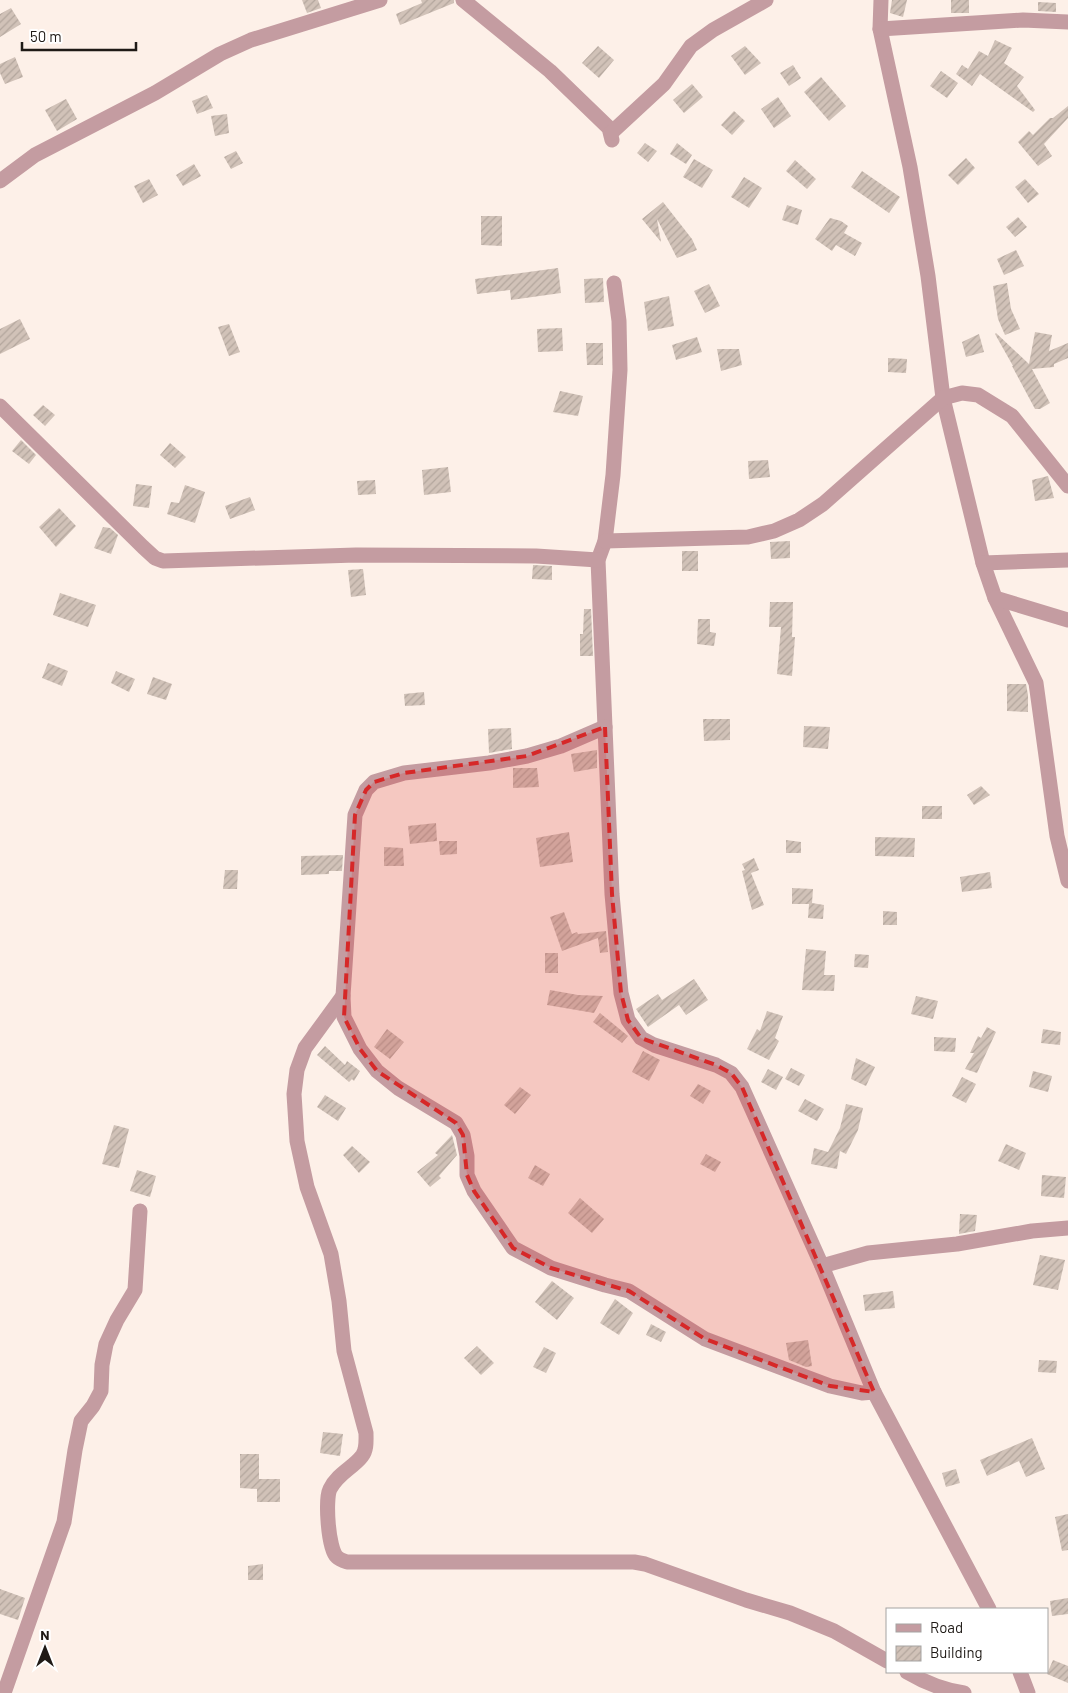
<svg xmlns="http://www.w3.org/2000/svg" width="1068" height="1693" font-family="Barlow,sans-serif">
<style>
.building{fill:url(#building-hatch)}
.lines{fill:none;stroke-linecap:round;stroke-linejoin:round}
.minor{stroke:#c49ca1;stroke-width:15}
.marked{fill:#d62828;fill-opacity:0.2;stroke:#d62828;stroke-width:4;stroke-dasharray:10 6;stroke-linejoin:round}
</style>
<defs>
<pattern id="building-hatch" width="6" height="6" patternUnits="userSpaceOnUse" patternTransform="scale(1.25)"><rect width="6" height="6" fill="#d1c2b8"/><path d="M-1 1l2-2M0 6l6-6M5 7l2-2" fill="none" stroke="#b3a69d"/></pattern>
</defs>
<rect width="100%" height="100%" fill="#fdf0e8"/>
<g class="building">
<polygon points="302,0 318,0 321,8 307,13"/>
<polygon points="421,0 454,0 454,3 400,25 396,14 422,3"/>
<polygon points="892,0 907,0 903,17 890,13"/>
<rect x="951" y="0" width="18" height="13"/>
<polygon points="1038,2 1056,3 1056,12 1038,11"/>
<polygon points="11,8 21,24 0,37 0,14"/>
<polygon points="995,40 1012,48 1004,63 1024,77 1017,86 1035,110 1033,112 980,74 972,86 956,74 962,65 968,69 979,51 988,56"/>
<polygon points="598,46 614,60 599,78 582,63"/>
<polygon points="745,46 761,63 745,75 731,56"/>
<polygon points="15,57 23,77 5,84 0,73 0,64"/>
<polygon points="793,65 801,78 789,86 780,73"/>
<polygon points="941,71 958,83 947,98 930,86"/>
<polygon points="821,77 846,106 829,121 804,92"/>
<polygon points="692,84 703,97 684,113 673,100"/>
<polygon points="207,95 213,108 197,114 192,101"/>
<polygon points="778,97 791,116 774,128 761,109"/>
<polygon points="66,99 77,119 57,131 45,110"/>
<polygon points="1068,106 1068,118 1044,144 1052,156 1038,166 1018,142 1029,131 1033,135 1050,118 1053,118"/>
<polygon points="734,111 745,121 732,135 721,125"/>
<polygon points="227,114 229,133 215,136 211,116"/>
<polygon points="645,143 657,151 648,162 637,153"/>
<polygon points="677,143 692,155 686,164 670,154"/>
<polygon points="236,151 243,163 231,169 224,157"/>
<polygon points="966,158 975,168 958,185 948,175"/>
<polygon points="694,159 713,170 702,188 683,177"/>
<polygon points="795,160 816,179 807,189 786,171"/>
<polygon points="194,164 201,176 183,186 176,175"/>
<polygon points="862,171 900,197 889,213 851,187"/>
<polygon points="744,177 762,188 749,208 731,197"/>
<polygon points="149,179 158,195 143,203 134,186"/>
<polygon points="1025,179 1039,194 1028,203 1015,187"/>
<polygon points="663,202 692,239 697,250 677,258 657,219 661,242 642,219"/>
<polygon points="787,205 802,210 798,225 782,220"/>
<polygon points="481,216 502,216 502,246 481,245"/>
<polygon points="1018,217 1027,227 1015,237 1006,227"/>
<polygon points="830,218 841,221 848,226 844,233 862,243 855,256 836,245 832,251 815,239"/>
<polygon points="1016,250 1024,266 1004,275 997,259"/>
<polygon points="558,268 561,293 511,300 510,290 477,294 475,279"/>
<polygon points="603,278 604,302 585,303 584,279"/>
<polygon points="1007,283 1011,309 1020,329 1005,335 998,319 993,286"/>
<polygon points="709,284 720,306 705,313 694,291"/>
<polygon points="669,296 674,326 648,331 644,302"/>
<polygon points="20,319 30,339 0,354 0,329"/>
<polygon points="229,324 240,352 229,356 218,327"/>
<polygon points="562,328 563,351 538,352 537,329"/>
<polygon points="1035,332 1052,335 1049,351 1068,343 1068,358 1054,364 1054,367 1032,369 1050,403 1040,409 1035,409 1012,366 1013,366 995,334 996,333 1029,364"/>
<polygon points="979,334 984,352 966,357 962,342"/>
<polygon points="697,337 702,352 676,360 672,345"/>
<polygon points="586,343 603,343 603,365 587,365"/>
<polygon points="717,349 739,349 742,365 721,371"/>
<polygon points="888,358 907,359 906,373 888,372"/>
<polygon points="560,391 583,396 578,416 553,412"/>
<polygon points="43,405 55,415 45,426 33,415"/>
<polygon points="21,440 36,455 29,464 12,451"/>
<polygon points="170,443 186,457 175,468 160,455"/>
<polygon points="768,460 770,477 749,479 748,461"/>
<polygon points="448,467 451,492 424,495 422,470"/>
<polygon points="1048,476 1054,498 1035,501 1032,480"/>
<polygon points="375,480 376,494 358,495 357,481"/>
<polygon points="136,484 152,486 149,508 133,506"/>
<polygon points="185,485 205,492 195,523 167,514 171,502 179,503"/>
<polygon points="250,497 255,510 230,519 225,506"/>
<polygon points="59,508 76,526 56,547 39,527"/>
<polygon points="103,527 110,528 118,535 111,554 94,548"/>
<polygon points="790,541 790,558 771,559 770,542"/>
<rect x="682" y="551" width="16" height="20"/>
<polygon points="533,565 552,566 552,580 532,579"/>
<polygon points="363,569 366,595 351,597 348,570"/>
<polygon points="60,593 96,605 88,627 53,615"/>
<polygon points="770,602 793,602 792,637 795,637 792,676 777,674 781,627 769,627"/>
<polygon points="584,609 591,609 593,656 580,656 580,634 583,634"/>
<polygon points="698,619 710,619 710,632 716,633 714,646 697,644"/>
<polygon points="48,663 68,671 62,686 42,678"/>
<polygon points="116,671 135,679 129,692 111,683"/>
<polygon points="153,677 172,684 166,700 147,694"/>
<polygon points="1007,684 1026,684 1028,695 1028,712 1007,711"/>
<polygon points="424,692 425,705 405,706 404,694"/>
<polygon points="703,719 730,719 730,740 704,741"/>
<polygon points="804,726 830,727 828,749 803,747"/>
<polygon points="511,728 512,749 489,753 488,729"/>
<polygon points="597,750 597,768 574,772 571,754"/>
<polygon points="513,768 537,768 539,787 513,788"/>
<polygon points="981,786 990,795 974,805 967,795"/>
<rect x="922" y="806" width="20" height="13"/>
<polygon points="436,823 437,841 410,844 408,826"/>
<polygon points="569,832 573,862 540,867 536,838"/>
<polygon points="875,837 915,838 914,857 875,856"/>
<polygon points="786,840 801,842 801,853 786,853"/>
<polygon points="439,841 457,841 457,854 440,855"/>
<polygon points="384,847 403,848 404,866 384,866"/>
<polygon points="343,855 342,871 329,871 329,874 301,875 301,856"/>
<polygon points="754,858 759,870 751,873 764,905 752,910 742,871 745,870 742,864"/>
<polygon points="225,870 238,870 237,889 223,889"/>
<polygon points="990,872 992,888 962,892 960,877"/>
<polygon points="792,888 813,889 812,903 824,905 823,919 808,918 809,904 792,904"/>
<polygon points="883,911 897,912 897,925 883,925"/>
<polygon points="564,912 572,934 577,932 578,934 606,931 608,952 600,953 598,938 562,951 550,917"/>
<polygon points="806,949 826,951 824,975 835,975 834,991 802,990"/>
<rect x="545" y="953" width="13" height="20"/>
<polygon points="855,954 869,955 868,968 854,967"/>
<polygon points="694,979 708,1000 686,1015 679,1005 648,1027 636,1009 658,994 662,1000"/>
<polygon points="550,990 578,995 603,996 594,1013 547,1005"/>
<polygon points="916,996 938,1001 933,1019 911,1014"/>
<polygon points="767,1011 783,1016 775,1038 779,1041 769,1060 747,1049 757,1029 760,1031"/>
<polygon points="600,1013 628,1036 622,1043 593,1022"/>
<polygon points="987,1027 996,1032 977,1073 965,1069 974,1053 970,1053 978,1036 981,1038"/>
<polygon points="387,1029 404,1042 390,1059 374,1047"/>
<polygon points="1043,1029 1061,1032 1060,1045 1041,1043"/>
<polygon points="934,1037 956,1038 955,1052 934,1051"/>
<polygon points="325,1046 345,1065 347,1061 360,1071 354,1081 352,1079 349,1082 317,1055"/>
<polygon points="643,1051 660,1060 649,1081 632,1072"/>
<polygon points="856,1058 875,1067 866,1086 851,1079"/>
<polygon points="791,1068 805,1075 799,1086 785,1079"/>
<polygon points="768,1069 783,1077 776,1090 761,1082"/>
<polygon points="1033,1071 1052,1076 1048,1092 1029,1087"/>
<polygon points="962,1077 976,1084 966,1103 952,1096"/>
<polygon points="698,1084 711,1091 703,1104 690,1096"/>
<polygon points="520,1087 531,1095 515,1114 504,1105"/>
<polygon points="325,1095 346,1108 338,1121 317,1107"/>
<polygon points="805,1099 824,1109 817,1121 798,1111"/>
<polygon points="846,1104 863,1108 858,1130 846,1154 840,1151 837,1169 811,1164 814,1148 828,1152 840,1128"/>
<polygon points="114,1125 129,1129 119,1168 102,1164"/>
<polygon points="452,1135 457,1155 439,1176 441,1178 430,1187 417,1172 438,1155 435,1153"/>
<polygon points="1006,1144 1026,1153 1019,1170 998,1161"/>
<polygon points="352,1146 370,1162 359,1173 343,1155"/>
<polygon points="706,1154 721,1162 715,1172 700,1164"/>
<polygon points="535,1165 550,1174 543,1186 528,1178"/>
<polygon points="137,1170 156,1176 150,1197 130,1191"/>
<polygon points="1042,1175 1066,1177 1064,1198 1041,1196"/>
<polygon points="580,1198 604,1219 592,1233 568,1213"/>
<polygon points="960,1214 977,1215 975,1231 959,1234"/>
<polygon points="1040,1255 1065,1260 1058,1290 1033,1285"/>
<polygon points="552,1281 574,1298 557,1320 535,1302"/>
<polygon points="893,1291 895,1308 865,1311 863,1295"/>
<polygon points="615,1299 633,1313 619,1335 600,1323"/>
<polygon points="651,1324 666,1332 661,1342 646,1335"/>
<polygon points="808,1340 812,1366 806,1367 789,1360 786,1343"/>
<polygon points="477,1346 494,1363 481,1375 464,1358"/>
<polygon points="544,1347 556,1353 546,1373 533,1367"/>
<polygon points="1039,1360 1057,1361 1056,1373 1038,1372"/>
<polygon points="323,1432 343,1434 340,1456 320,1453"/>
<polygon points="1032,1438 1045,1469 1026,1477 1019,1461 987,1476 980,1460"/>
<polygon points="240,1454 259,1454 259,1479 280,1479 280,1502 257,1502 257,1489 240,1488"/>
<polygon points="956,1469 960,1483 946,1487 942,1473"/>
<polygon points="1068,1514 1068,1550 1062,1551 1055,1517"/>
<polygon points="263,1564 263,1580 248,1580 248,1566"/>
<polygon points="0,1589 25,1598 18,1620 0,1614"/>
<polygon points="1068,1598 1068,1614 1052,1616 1050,1601"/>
<polygon points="1053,1660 1068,1666 1068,1683 1047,1674"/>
</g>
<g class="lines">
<g class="minor">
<polyline points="463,0 550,71 609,128 612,140"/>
<polyline points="881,0 880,29 910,167 928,276 943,398 983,563 995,598 1036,683 1057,836 1068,881"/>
<polyline points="880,29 1023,20 1068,22"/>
<polyline points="611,133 664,84 691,46 713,30 766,0"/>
<polyline points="0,181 35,155 155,93 220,54 251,40 380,0"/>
<polyline points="614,283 619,321 620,370 613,475 605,541 598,560 612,894 621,993 628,1020 641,1038 654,1045 716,1065 731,1073 742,1087 822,1266 874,1392 989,1609"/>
<polyline points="0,406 143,547 155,558 163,561 356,555 536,556 598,560"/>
<polyline points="605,541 748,537 774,531 799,520 823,504 943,398 962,393 978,395 1012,416 1068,486"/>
<polyline points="983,563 1068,560"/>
<polyline points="995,598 1068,620"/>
<polyline points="605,727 561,746 527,756 489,763 404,773 374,782 366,790 355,815 343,996 344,1017 360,1049 377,1071 398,1088 456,1123 463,1135 467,1156 467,1175 474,1191 513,1248 551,1268 605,1285 629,1291 705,1339 830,1386 862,1393 874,1392"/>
<path d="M343,996l-38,52 -8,22 -3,24 3,47 10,46 24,67 8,47 5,50 22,82c0,7 1,17 -4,23 -9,12 -24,17 -32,33 -5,10 -2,60 7,68 2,2 7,4 10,5h287l11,2 101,36 44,13 44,18 53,30"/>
<polyline points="822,1266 868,1253 957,1244 1032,1231 1068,1228"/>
<path d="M907,1672c17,10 36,18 57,21"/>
<polyline points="1020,1672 1028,1693"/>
<polyline points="4,1693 64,1522 75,1450 81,1421 93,1406 101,1391 102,1365 106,1344 117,1320 135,1290 140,1211"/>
</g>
</g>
<path class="marked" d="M605,727l7,167 9,99 7,27 13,18 75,27 15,8 11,14 132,305 -44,-6 -125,-47 -76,-48 -78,-23 -38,-20 -39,-57 -7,-16 -4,-40 -7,-12 -79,-52 -17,-22 -16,-32 11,-202 11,-25 8,-8 30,-9 123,-17z"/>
<rect x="886" y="1608" width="162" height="65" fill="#ffffff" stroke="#a5a3a2"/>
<rect x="896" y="1624" width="25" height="8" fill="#c49ca1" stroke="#a5a3a2"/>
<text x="930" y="1633" font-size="15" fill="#1f1a16">Road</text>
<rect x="896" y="1646" width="25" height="15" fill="url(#building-hatch)" stroke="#a5a3a2"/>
<text x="930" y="1658" font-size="15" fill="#1f1a16">Building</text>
<g transform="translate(45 1648)" stroke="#ffffff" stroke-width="4" paint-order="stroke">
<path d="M0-4L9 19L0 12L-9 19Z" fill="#1f1a16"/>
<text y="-8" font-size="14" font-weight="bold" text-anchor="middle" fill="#1f1a16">N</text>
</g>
<path d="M22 42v8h114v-8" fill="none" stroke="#1f1a16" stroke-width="2.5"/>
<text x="30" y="42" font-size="15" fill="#1f1a16" stroke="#ffffff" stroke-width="4" paint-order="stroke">50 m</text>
</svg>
